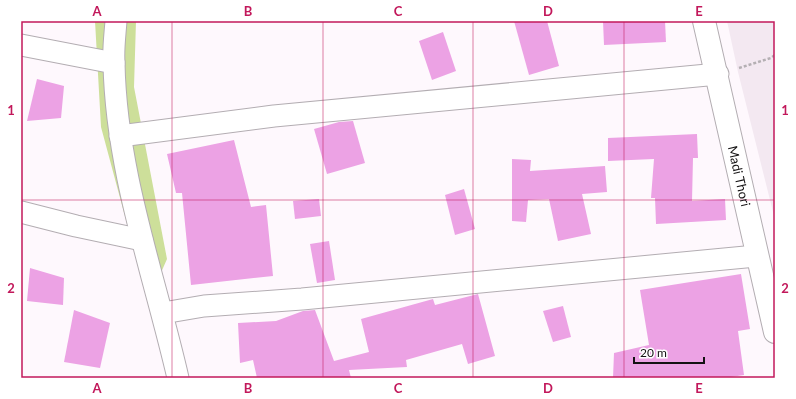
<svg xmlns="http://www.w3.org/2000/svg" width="796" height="399" font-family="Lato,sans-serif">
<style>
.built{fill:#f3e8f1}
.green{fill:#cddf9a}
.building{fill:#eca2e4}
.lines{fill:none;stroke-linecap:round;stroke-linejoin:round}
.minor-casing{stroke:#b3adb2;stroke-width:23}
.secondary-casing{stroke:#b3adb2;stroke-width:24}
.path{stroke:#b4afb3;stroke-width:2.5;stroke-dasharray:3 2;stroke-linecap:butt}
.minor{stroke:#fff;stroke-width:21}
.secondary{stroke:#fff;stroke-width:22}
.grid{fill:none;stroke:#c2185b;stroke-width:1;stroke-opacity:0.55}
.labels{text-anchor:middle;stroke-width:3;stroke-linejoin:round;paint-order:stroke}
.street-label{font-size:13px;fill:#141213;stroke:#fff}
.neatline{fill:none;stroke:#c2185b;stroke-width:1.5}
.grid-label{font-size:13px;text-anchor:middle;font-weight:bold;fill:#c2185b}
</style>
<rect width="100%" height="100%" fill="#fef8fd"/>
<polygon class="built" points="727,21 775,21 775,220 738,72"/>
<polygon class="green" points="95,21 136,21 134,87 167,259 148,302 101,127"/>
<g class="building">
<polygon points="514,21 547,21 559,66 529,75"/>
<polygon points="603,21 665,21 666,42 604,45"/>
<polygon points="443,32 456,71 432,80 419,41"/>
<polygon points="37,79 64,86 61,118 27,121"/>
<polygon points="353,121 365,163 327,174 314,129 339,122"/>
<polygon points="697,134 698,158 693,158 692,201 725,199 726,220 656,224 655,198 651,198 654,159 608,161 608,138"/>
<polygon points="234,140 251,207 266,205 273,276 191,285 182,193 176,193 167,154"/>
<polygon points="512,159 531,160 530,171 605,166 607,192 582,194 591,234 558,241 549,199 528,200 526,222 512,221"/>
<polygon points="464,189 475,229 455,235 445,195"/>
<polygon points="319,199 321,216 295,219 293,201"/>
<polygon points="329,241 335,280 317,283 310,244"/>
<polygon points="30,268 64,278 63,305 27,301"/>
<polygon points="741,274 750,329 738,331 744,375 724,378 613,378 614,353 649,345 640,290"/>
<polygon points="478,294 495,356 468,364 462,344 406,360 407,367 349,370 351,378 257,378 253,360 240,363 238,323 276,321 303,311 315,310 334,361 369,352 361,319 433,299 435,305"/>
<polygon points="563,306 571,337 553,342 543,311"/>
<polygon points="74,310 110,323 100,368 64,362"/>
</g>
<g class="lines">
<defs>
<g id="minor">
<path d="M116,21c-1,14 -3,28 -2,42 2,108 40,211 64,315"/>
<polyline points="21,45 114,63"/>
<polyline points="120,136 274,116 718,74"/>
<polyline points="21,212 76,226 142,240"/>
<polyline points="163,313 204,306 302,299 756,256"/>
</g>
<g id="secondary">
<path id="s1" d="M704,21l71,311"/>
</g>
</defs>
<use href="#minor" class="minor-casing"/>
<use href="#secondary" class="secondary-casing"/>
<polyline class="path" points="739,68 771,58 775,55"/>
<use href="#minor" class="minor"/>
<use href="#secondary" class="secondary"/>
</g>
<path class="grid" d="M172,21v357M323,21v357M473,21v357M624,21v357M21,200h754"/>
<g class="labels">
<g class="street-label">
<text dy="5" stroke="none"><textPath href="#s1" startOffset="159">Madi Thori</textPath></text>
</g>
</g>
<rect width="796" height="399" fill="none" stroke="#ffffff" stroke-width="44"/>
<path d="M634 357v6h70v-6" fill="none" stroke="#141213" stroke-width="2"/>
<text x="640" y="357" font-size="12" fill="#141213" stroke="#ffffff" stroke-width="3" paint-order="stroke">20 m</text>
<rect x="22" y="22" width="752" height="355" class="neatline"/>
<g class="grid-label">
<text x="97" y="16">A</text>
<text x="248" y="16">B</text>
<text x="398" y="16">C</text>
<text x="548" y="16">D</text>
<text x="699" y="16">E</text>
<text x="11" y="115">1</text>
<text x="785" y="115">1</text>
<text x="11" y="293">2</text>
<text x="785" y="293">2</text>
<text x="97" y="393">A</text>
<text x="248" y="393">B</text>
<text x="398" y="393">C</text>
<text x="548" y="393">D</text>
<text x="699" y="393">E</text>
</g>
</svg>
